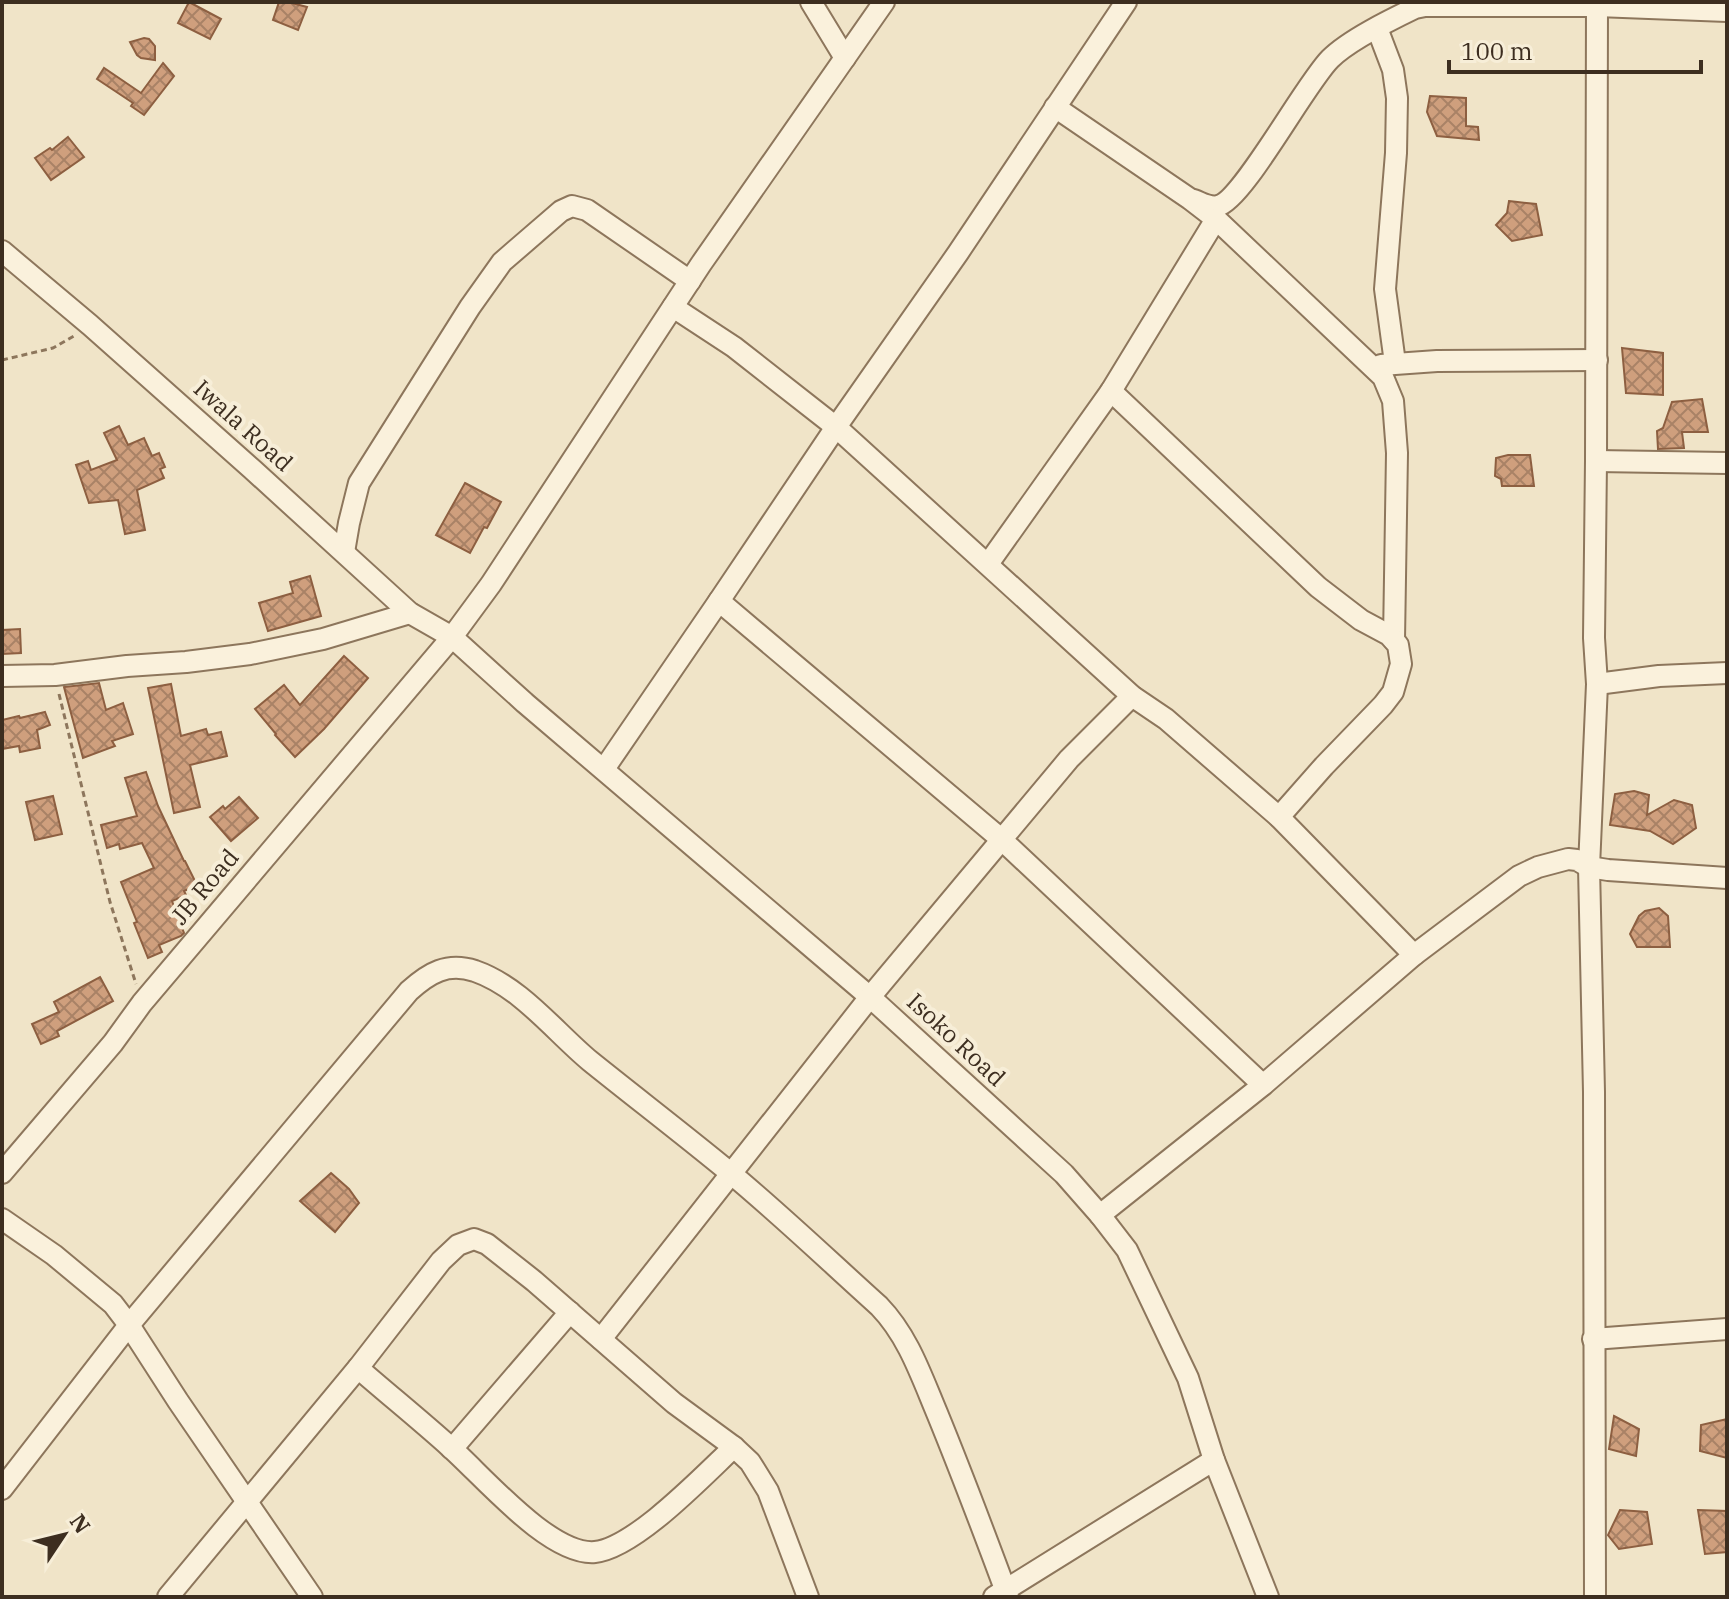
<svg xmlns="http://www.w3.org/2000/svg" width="1729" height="1599" font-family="'IBM Plex Serif',serif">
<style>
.building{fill:url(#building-cross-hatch);stroke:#8d5f41;stroke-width:2}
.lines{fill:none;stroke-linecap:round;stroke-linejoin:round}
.minor-casing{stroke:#8d765c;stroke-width:24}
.path{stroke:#8d765c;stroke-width:3;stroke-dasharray:6 4;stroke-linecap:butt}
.minor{stroke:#faf1dc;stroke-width:20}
.labels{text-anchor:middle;stroke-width:8;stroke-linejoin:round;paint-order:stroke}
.street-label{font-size:24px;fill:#3d2e20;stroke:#f7eed8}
</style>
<defs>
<pattern id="building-cross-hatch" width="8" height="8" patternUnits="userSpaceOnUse" patternTransform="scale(2)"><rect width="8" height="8" fill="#cf9f7d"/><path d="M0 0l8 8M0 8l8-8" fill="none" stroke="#a98266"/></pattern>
</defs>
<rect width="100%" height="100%" fill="#f0e4c8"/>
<g class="building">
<polygon points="189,2 221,19 210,39 178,23"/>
<polygon points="279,2 288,2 307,7 298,30 273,20"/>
<polygon points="144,38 149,39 155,46 155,60 141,58 137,55 130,42"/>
<polygon points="163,63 174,76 144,115 131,106 133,103 97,79 104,68 141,93"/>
<polygon points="1430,96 1466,98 1466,126 1478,127 1479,140 1437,136 1427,112"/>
<polygon points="68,137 84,157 51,180 35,158 50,148 52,150"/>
<polygon points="1509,201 1536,204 1542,235 1512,241 1496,225 1507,213"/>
<polygon points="1622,348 1663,353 1663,395 1626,393"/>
<polygon points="1702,399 1708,432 1682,432 1684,448 1658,449 1657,431 1663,428 1672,402"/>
<polygon points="119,426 128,445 144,438 152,456 159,453 165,467 160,469 164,478 137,490 145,530 125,534 118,500 89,503 76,465 88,461 91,470 117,460 104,433"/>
<polygon points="1508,455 1530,455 1534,486 1502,486 1501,479 1495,476 1496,458"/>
<polygon points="465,483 501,502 487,528 484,527 470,553 436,535"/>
<polygon points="310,576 321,616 268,631 259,603 293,593 290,582"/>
<polygon points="20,629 21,653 2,654 2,630"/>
<polygon points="344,656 368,678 324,729 295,757 275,735 276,734 255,709 284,685 300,705"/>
<polygon points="99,683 106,710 123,703 133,734 112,741 115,746 83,758 64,687"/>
<polygon points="171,684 181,736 206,729 208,735 221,732 227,756 190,765 200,807 174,813 148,688"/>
<polygon points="45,712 50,725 37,730 40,748 20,752 19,746 2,749 2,720 19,716 20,718"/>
<polygon points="146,772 158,806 184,861 185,861 197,885 184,891 186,895 172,901 184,933 181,936 159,945 162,952 148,958 134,923 137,922 121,882 154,868 142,843 120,849 119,844 107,848 101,825 137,816 125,778"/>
<polygon points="1634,791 1649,795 1647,815 1674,800 1692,805 1696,828 1673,844 1650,831 1610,825 1615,794"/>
<polygon points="53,796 62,834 35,840 26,802"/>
<polygon points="239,797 258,818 231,841 210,817 223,806 225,809"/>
<polygon points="1659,908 1668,916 1670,947 1637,947 1630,934 1639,916 1645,911"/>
<polygon points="100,977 113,1001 57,1031 59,1036 41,1044 32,1024 59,1012 54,1002"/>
<polygon points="331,1173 349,1189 359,1203 335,1232 300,1201"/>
<polygon points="1614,1416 1639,1429 1636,1456 1609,1449"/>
<polygon points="1727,1419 1727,1458 1700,1451 1701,1425"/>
<polygon points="1620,1510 1647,1512 1652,1544 1619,1549 1608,1535"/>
<polygon points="1698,1510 1727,1511 1727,1552 1705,1554"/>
</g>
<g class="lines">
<defs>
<g id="minor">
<polyline points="811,2 845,58"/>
<polyline points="1377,28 1393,70 1397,98 1396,153 1385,289 1395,363"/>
<polyline points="1055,107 1190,199 1216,219 1383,377 1393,401 1397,453 1394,640"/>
<path d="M1194,200c8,3 15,8 24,6 25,-6 87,-122 112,-147 19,-19 60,-39 85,-51l10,-2h172l130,5"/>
<polyline points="2,251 90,325 252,469 410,613 452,637 525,703 870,997 1064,1174 1100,1215 1127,1250 1188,1378 1214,1460 1268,1597"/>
<polyline points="673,307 734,347 836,427 1132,696 1166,719 1279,817 1414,955"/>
<polyline points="1381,365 1437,361 1597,360"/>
<polyline points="1111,391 1318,587 1361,620 1389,635 1398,645 1401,664 1393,692 1383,705 1324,766 1279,817"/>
<polyline points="1596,461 1727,463"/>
<polyline points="344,552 349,523 359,483 470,307 502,262 561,211 572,206 587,210 690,281"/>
<polyline points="988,564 1111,391 1216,219"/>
<polyline points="719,601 1001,839 1263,1085"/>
<polyline points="2,676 55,675 127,666 186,662 250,654 323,639 410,613"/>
<polyline points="1597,684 1659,676 1727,673"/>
<polyline points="604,769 719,601 836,427 958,253 1126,2"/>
<polyline points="2,1173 113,1043 142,1003 452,637 491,584 701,264 884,2"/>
<polyline points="1100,1215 1263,1085 1414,955 1519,876 1538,867 1568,859 1577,860 1589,867 1608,870 1727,878"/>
<polyline points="2,1219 54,1255 113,1304 129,1325 178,1401 312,1597"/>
<polyline points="601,1339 870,997 1069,759 1132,696"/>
<polyline points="1593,1339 1727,1329"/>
<path d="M358,1368c31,27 62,52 92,79 33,29 100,109 145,105 40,-4 109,-77 139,-105"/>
<polyline points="452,1449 570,1312"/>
<path d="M2,1489l127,-164 280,-334c20,-18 38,-29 66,-20 46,16 79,60 115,90 46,37 93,73 138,110 52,43 101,90 151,135 29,30 42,69 58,107 25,61 48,122 71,184"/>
<polyline points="168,1597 358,1368 441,1261 458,1245 474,1239 487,1244 534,1281 674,1403 734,1447 750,1462 768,1491 808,1597"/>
<polyline points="994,1597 1214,1460"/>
<polyline points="1595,1597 1594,1092 1589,867 1597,684 1594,638 1596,461 1597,2"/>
</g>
</defs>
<use href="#minor" class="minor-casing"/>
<g class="path">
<polyline points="2,360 53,348 74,336"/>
<polyline points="59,694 110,902 136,984"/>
</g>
<use href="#minor" class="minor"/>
</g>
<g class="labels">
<g class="street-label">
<text transform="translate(243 426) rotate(42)" y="8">Iwala Road</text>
<text transform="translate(205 887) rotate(-50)" y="8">JB Road</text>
<text transform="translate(956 1040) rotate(43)" y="8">Isoko Road</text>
</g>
</g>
<rect width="1729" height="1599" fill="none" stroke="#3d2e20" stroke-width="8"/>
<g transform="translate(64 1535) rotate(55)" stroke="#f7eed8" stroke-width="6" paint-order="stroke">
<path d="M0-6L14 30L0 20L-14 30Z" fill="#3d2e20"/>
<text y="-12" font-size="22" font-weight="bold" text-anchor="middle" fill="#3d2e20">N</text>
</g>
<path d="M1449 60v12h252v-12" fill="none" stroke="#3d2e20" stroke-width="4"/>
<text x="1461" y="60" font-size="24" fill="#3d2e20" stroke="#f7eed8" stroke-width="6" paint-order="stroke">100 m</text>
</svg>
